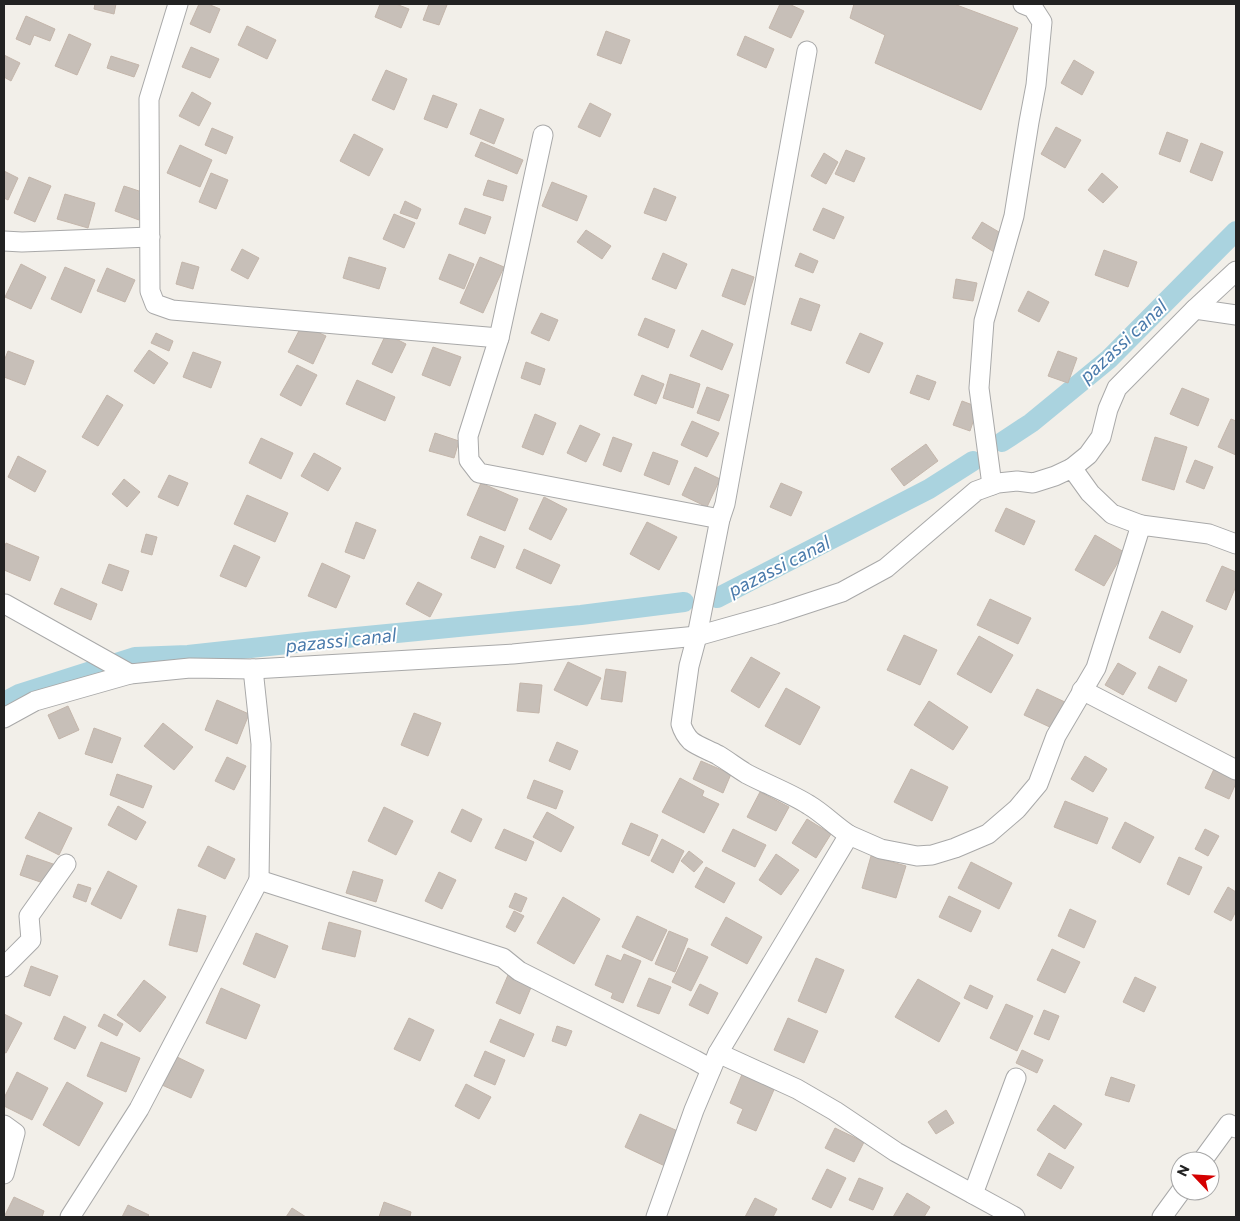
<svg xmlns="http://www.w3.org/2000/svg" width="1240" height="1221" font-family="Commissioner,sans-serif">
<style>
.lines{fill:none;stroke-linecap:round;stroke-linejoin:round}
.canal{stroke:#aad3df;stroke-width:20}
.building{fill:#c7bfb8;stroke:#c4b6ab}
.minor-casing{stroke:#a9a9a9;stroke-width:21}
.minor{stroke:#fff;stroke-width:19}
.labels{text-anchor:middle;stroke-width:4;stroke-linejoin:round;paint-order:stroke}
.water-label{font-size:19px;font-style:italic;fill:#4a7aab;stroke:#fff}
</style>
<rect width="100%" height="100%" fill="#f2efe9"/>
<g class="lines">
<g class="canal">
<polyline points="1002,442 1031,423 1109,359 1236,231"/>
<polyline points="717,598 929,489 973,461"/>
<polyline points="4,702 19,694 135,657 188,655 315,641 581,615 684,602"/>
</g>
</g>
<g class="building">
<polygon points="95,4 116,4 114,14 94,9"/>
<polygon points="199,4 208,4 220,9 210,33 190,24"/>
<polygon points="380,4 396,4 409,9 401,28 375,17"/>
<polygon points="429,4 443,4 447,5 439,25 423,20"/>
<polygon points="780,4 789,4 804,11 791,38 769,28"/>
<polygon points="854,4 954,4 1018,28 981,110 875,63 885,35 850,18"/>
<polygon points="26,16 55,29 50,41 34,35 30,45 16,39"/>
<polygon points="247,26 276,40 267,59 238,45"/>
<polygon points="606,31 630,40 621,64 597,55"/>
<polygon points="69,34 91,44 77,75 55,66"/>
<polygon points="745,36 774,49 766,68 737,55"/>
<polygon points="191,47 219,59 210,78 182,67"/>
<polygon points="4,55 20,63 11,81 4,77"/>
<polygon points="111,56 139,65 134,77 107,68"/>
<polygon points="1074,60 1094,72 1082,95 1061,83"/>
<polygon points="386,70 407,79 394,110 372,100"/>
<polygon points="192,92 211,103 199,126 179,116"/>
<polygon points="433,95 457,104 447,128 424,119"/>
<polygon points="590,103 611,114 600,137 578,127"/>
<polygon points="480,109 504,119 494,144 470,134"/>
<polygon points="1056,127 1081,140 1065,168 1041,154"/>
<polygon points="212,128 233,137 226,154 205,145"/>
<polygon points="1167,132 1188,140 1180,162 1159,154"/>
<polygon points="354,134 383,149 369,176 340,161"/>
<polygon points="481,142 523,160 517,174 475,156"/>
<polygon points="1201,143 1223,152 1212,181 1190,172"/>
<polygon points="180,145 212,160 200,187 167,173"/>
<polygon points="846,150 865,158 854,182 835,174"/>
<polygon points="824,153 838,162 826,184 811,176"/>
<polygon points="4,171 18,178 8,200 4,198"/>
<polygon points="211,173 228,180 216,209 199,202"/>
<polygon points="1102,173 1118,187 1103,203 1088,190"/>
<polygon points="29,177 51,186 35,222 14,213"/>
<polygon points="488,180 507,186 503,201 483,195"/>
<polygon points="552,182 587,196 577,221 542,206"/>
<polygon points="124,186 148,194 139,220 115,211"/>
<polygon points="654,188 676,197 666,221 644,213"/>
<polygon points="65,194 95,203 88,228 57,219"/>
<polygon points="405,201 421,209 417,219 400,213"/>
<polygon points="465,208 491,217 485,234 459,224"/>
<polygon points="823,208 844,217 834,239 813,230"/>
<polygon points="394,214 415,223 404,248 383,239"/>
<polygon points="982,222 1004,235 994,252 972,238"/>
<polygon points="586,230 611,246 602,259 577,242"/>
<polygon points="242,249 259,258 248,279 231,270"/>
<polygon points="1104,250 1137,262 1128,287 1095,275"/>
<polygon points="663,253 687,264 676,289 652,279"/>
<polygon points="800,253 818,261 813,273 795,266"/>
<polygon points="449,254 474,264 464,289 439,279"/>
<polygon points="349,257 386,268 379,289 343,278"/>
<polygon points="480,257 504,267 483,313 460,303"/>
<polygon points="182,262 199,267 193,289 176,284"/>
<polygon points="21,264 46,277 31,309 5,297"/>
<polygon points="65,267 95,280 81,313 51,299"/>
<polygon points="107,268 135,280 125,302 97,291"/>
<polygon points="732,269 754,277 745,305 722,296"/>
<polygon points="956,279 977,283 973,301 953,298"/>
<polygon points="1028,291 1049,302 1039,322 1018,311"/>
<polygon points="800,298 820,305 811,331 791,324"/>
<polygon points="541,313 558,320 549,341 531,333"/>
<polygon points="645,318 675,330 668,348 638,335"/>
<polygon points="302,325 326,336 313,364 288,352"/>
<polygon points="702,330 733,344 722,370 690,356"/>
<polygon points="156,333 173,341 169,351 151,343"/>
<polygon points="860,333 883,343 869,373 846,363"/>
<polygon points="386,334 406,344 392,373 372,364"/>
<polygon points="433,347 461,357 450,386 422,375"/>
<polygon points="149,350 168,363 154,384 134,371"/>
<polygon points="8,351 34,361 25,385 4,377 4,361"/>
<polygon points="1058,351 1077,358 1068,383 1048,376"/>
<polygon points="193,352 221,362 211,388 183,377"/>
<polygon points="526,362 545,369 540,385 521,378"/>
<polygon points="297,365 317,375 301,406 280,395"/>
<polygon points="670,374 700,384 693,408 663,398"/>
<polygon points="642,375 664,384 656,404 634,395"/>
<polygon points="917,375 936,382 929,400 910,393"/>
<polygon points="357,380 395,397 385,421 346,404"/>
<polygon points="707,387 729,395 719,421 697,413"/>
<polygon points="1182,388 1209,399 1198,426 1170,414"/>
<polygon points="107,395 123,405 98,446 82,437"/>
<polygon points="962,401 978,407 970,431 953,425"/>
<polygon points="535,414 556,423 543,455 522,447"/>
<polygon points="1231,419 1236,421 1236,455 1218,447"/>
<polygon points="692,421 719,433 707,457 681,445"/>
<polygon points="580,425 600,434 586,462 567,453"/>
<polygon points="435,433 459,441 454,458 429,451"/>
<polygon points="613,437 632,444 621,472 603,465"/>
<polygon points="1155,437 1187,447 1174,490 1142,480"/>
<polygon points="261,438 293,453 281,479 249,463"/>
<polygon points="926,444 938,461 904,486 891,469"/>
<polygon points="653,452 678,461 669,485 644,475"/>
<polygon points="314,453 341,468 328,491 301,476"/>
<polygon points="18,456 46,471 35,492 8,477"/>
<polygon points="1195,460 1213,467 1204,489 1186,482"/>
<polygon points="695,467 720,479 707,507 682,495"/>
<polygon points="169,475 188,483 178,506 158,497"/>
<polygon points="124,479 140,492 127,507 112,494"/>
<polygon points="481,483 518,499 505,531 467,515"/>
<polygon points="781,483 802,492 791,516 770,507"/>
<polygon points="247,495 288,513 275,542 234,524"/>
<polygon points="544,497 567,509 551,540 529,529"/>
<polygon points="1006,508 1035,521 1024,545 995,531"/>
<polygon points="356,522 376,530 364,559 345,552"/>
<polygon points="647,522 677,537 659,570 630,554"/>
<polygon points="146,534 157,537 152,555 141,552"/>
<polygon points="1095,535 1124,552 1104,586 1075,570"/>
<polygon points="480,536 504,546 495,568 471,558"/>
<polygon points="6,543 39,557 30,581 4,570 4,548"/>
<polygon points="234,545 260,557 246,587 220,576"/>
<polygon points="524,549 560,565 551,584 516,568"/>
<polygon points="322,563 350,576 336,608 308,596"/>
<polygon points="109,564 129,571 122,591 102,583"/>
<polygon points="1222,566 1236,572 1236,586 1226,610 1206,601"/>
<polygon points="418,582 442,594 430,617 406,604"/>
<polygon points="61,588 97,604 91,620 54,604"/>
<polygon points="990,599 1031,618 1018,644 977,625"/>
<polygon points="1162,611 1193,626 1180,653 1149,638"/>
<polygon points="904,635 937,650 920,685 887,670"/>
<polygon points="979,636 1013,655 991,693 957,674"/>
<polygon points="751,657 780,673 759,708 731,691"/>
<polygon points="568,662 601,678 587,706 554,690"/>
<polygon points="1118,663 1136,673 1123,695 1105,685"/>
<polygon points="1159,666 1187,680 1176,702 1148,688"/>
<polygon points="606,669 626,672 622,702 601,699"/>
<polygon points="520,683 542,685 539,713 517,711"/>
<polygon points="786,688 820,707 800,745 765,726"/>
<polygon points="1037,689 1067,703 1054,729 1024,715"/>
<polygon points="217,700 249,714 237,744 205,730"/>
<polygon points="929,701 968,727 953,750 914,725"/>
<polygon points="68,706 79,730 59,739 48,715"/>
<polygon points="414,713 441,723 428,756 401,745"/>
<polygon points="163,723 193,747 174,770 144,746"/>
<polygon points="94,728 121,738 112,763 85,754"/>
<polygon points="557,742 578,751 570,770 549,761"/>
<polygon points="1085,756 1107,769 1093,792 1071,779"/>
<polygon points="227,757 246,766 234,790 215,781"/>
<polygon points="701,761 731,774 723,793 693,779"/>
<polygon points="1215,767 1236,777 1236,783 1229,799 1205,788"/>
<polygon points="911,769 948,787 932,821 894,802"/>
<polygon points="117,774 152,786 143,808 110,795"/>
<polygon points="680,778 704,791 702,796 719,804 704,833 662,812"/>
<polygon points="534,780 563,791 556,809 527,798"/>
<polygon points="760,792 789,807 776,831 747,817"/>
<polygon points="1065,801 1108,818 1097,844 1054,827"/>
<polygon points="118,806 146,822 136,840 108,825"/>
<polygon points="384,807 413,821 396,855 368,841"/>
<polygon points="462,809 482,819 471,842 451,832"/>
<polygon points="39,812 72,828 59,855 25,838"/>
<polygon points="547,812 574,827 561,852 533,837"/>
<polygon points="807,819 831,834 816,858 792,843"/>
<polygon points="1125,822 1154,837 1140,863 1112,848"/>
<polygon points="631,823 658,835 649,856 622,844"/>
<polygon points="504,829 534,842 526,861 495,848"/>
<polygon points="733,829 766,845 755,867 722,851"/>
<polygon points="1205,829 1219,836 1208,856 1195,849"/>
<polygon points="662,839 684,851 673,873 651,861"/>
<polygon points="208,846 235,859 225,879 198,866"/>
<polygon points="689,851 703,862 694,872 681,861"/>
<polygon points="776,854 799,870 781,895 759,880"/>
<polygon points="27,855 56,865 49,885 20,875"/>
<polygon points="871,856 906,866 896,898 862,888"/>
<polygon points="1179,857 1202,867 1189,895 1167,884"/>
<polygon points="971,862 1012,883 999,909 958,888"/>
<polygon points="706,867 735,883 724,903 695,887"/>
<polygon points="108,871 137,886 121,919 91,904"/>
<polygon points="353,871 383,880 376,902 346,893"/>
<polygon points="439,872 456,880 442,909 425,901"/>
<polygon points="78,884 91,888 86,902 73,897"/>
<polygon points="1228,887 1236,892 1236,911 1231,921 1214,912"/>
<polygon points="515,893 527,898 521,912 509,907"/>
<polygon points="949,896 981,911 971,932 939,917"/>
<polygon points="563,897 600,919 574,964 537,943"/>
<polygon points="178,909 206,916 197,952 169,945"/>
<polygon points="1070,909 1096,921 1084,948 1058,936"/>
<polygon points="514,911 524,916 515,932 506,927"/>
<polygon points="637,916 667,930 652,961 622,947"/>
<polygon points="726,917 762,937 747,964 711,945"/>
<polygon points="329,922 361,931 355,957 322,949"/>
<polygon points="669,931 688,939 675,972 655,964"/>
<polygon points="256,933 288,946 275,978 243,964"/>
<polygon points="688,948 708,957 691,991 672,982"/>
<polygon points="1052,949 1080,962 1065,993 1037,980"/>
<polygon points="624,954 641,961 623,1003 611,998 613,993 595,985 607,955 621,961"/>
<polygon points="816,958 844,970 826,1013 798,1001"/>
<polygon points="31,966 58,976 50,996 24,986"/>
<polygon points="508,975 532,985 520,1014 496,1003"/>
<polygon points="1135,977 1156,987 1144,1012 1123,1002"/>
<polygon points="649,978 671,987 659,1014 637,1006"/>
<polygon points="918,979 960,1003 939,1042 895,1017"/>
<polygon points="144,980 166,997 140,1032 117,1015"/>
<polygon points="700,984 718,993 708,1014 689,1005"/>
<polygon points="970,985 993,996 987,1009 964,998"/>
<polygon points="221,988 260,1005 246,1039 206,1023"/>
<polygon points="1006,1004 1033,1016 1017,1051 990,1038"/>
<polygon points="1044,1010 1059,1016 1049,1040 1034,1034"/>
<polygon points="4,1014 22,1023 6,1053 4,1052"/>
<polygon points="104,1014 123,1024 117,1036 98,1026"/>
<polygon points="64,1016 86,1027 75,1049 54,1039"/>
<polygon points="409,1018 434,1030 420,1061 394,1049"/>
<polygon points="788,1018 818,1031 804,1063 774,1050"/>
<polygon points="500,1019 534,1034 524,1057 490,1042"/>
<polygon points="557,1026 572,1031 566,1046 552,1041"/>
<polygon points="101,1042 140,1058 126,1092 87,1076"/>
<polygon points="1022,1050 1043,1060 1037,1073 1016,1063"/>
<polygon points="485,1051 505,1060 495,1085 474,1076"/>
<polygon points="175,1056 204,1070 191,1098 162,1085"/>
<polygon points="17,1072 48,1088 32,1120 4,1106 4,1098"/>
<polygon points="743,1072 776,1085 756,1131 737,1123 743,1109 730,1103"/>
<polygon points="1111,1077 1135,1085 1129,1102 1105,1095"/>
<polygon points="67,1082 103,1103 79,1146 43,1125"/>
<polygon points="466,1084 491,1097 479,1119 455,1106"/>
<polygon points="1054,1105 1082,1124 1065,1149 1037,1130"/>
<polygon points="946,1110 954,1123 936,1134 928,1122"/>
<polygon points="640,1114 682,1133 667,1167 625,1147"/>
<polygon points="835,1128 864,1142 854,1162 825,1148"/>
<polygon points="1049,1153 1074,1167 1061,1189 1037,1175"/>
<polygon points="827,1169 846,1178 831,1208 812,1199"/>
<polygon points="859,1178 883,1188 873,1210 849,1200"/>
<polygon points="907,1193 930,1207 924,1217 893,1217"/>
<polygon points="14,1197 44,1211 42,1217 4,1217"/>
<polygon points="755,1198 777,1209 773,1217 745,1217"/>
<polygon points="384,1202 411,1212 410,1217 379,1217"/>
<polygon points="128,1205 149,1215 147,1217 122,1217"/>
<polygon points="292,1208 306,1217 286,1217"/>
</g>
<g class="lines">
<defs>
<g id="minor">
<polyline points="178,4 149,99 150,291 155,304 172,310 499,338"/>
<path d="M807,51l-82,453 -5,15 -23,117 -8,30 -8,58c2,7 5,12 10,17 8,6 18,9 27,14 10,6 19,13 29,19 21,11 43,19 62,31 15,9 26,21 40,30"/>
<polyline points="543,135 499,338 468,436 469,460 479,473 720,519"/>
<polyline points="4,241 22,242 150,237"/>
<polyline points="1195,309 1236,315"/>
<polyline points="1072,468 1088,455 1101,437 1108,409 1117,388 1195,309 1236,271"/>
<polyline points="992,485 979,388 984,321 1014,216 1029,122 1036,85 1042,22 1033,8 1023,4"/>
<polyline points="5,604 130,674"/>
<polyline points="253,669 261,744 259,880"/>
<polyline points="1082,690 1236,770"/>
<polyline points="4,718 35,701 130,674 190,668 253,669 513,654 697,636 775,614 842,592 886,568 976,491 998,483 1017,481 1033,483 1055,476 1072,468 1090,493 1112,514 1141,525"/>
<polyline points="4,967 31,940 29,916 66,864"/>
<polyline points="718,1053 797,1089 835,1111 896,1152 1015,1217"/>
<polyline points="4,1125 15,1133 4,1174"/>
<polyline points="1202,1161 1229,1124 1236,1128"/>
<polyline points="973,1194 1016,1078"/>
<polyline points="70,1217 139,1109 259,880 503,958 519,971 695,1060 711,1069"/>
<polyline points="656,1217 694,1110 718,1053 849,835 881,849 917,856 932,855 955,848 988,834 1017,809 1038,784 1056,736 1096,668 1141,525 1209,534 1236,544"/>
<polyline points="1162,1217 1181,1191"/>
</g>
</defs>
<use href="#minor" class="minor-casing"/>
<use href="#minor" class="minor"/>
</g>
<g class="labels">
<g class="water-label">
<text transform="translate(1123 341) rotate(-43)" y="7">pazassi canal</text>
<text transform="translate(779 566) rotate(-27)" y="7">pazassi canal</text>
<text transform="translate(341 640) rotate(-6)" y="7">pazassi canal</text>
</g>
</g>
<rect width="1240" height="1221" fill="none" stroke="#222222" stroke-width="10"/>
<g transform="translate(1195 1176) rotate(295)"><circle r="24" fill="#ffffff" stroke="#a7a7a7"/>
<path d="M0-4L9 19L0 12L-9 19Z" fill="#d40000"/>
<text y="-8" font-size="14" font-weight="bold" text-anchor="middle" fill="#222222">N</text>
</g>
</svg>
